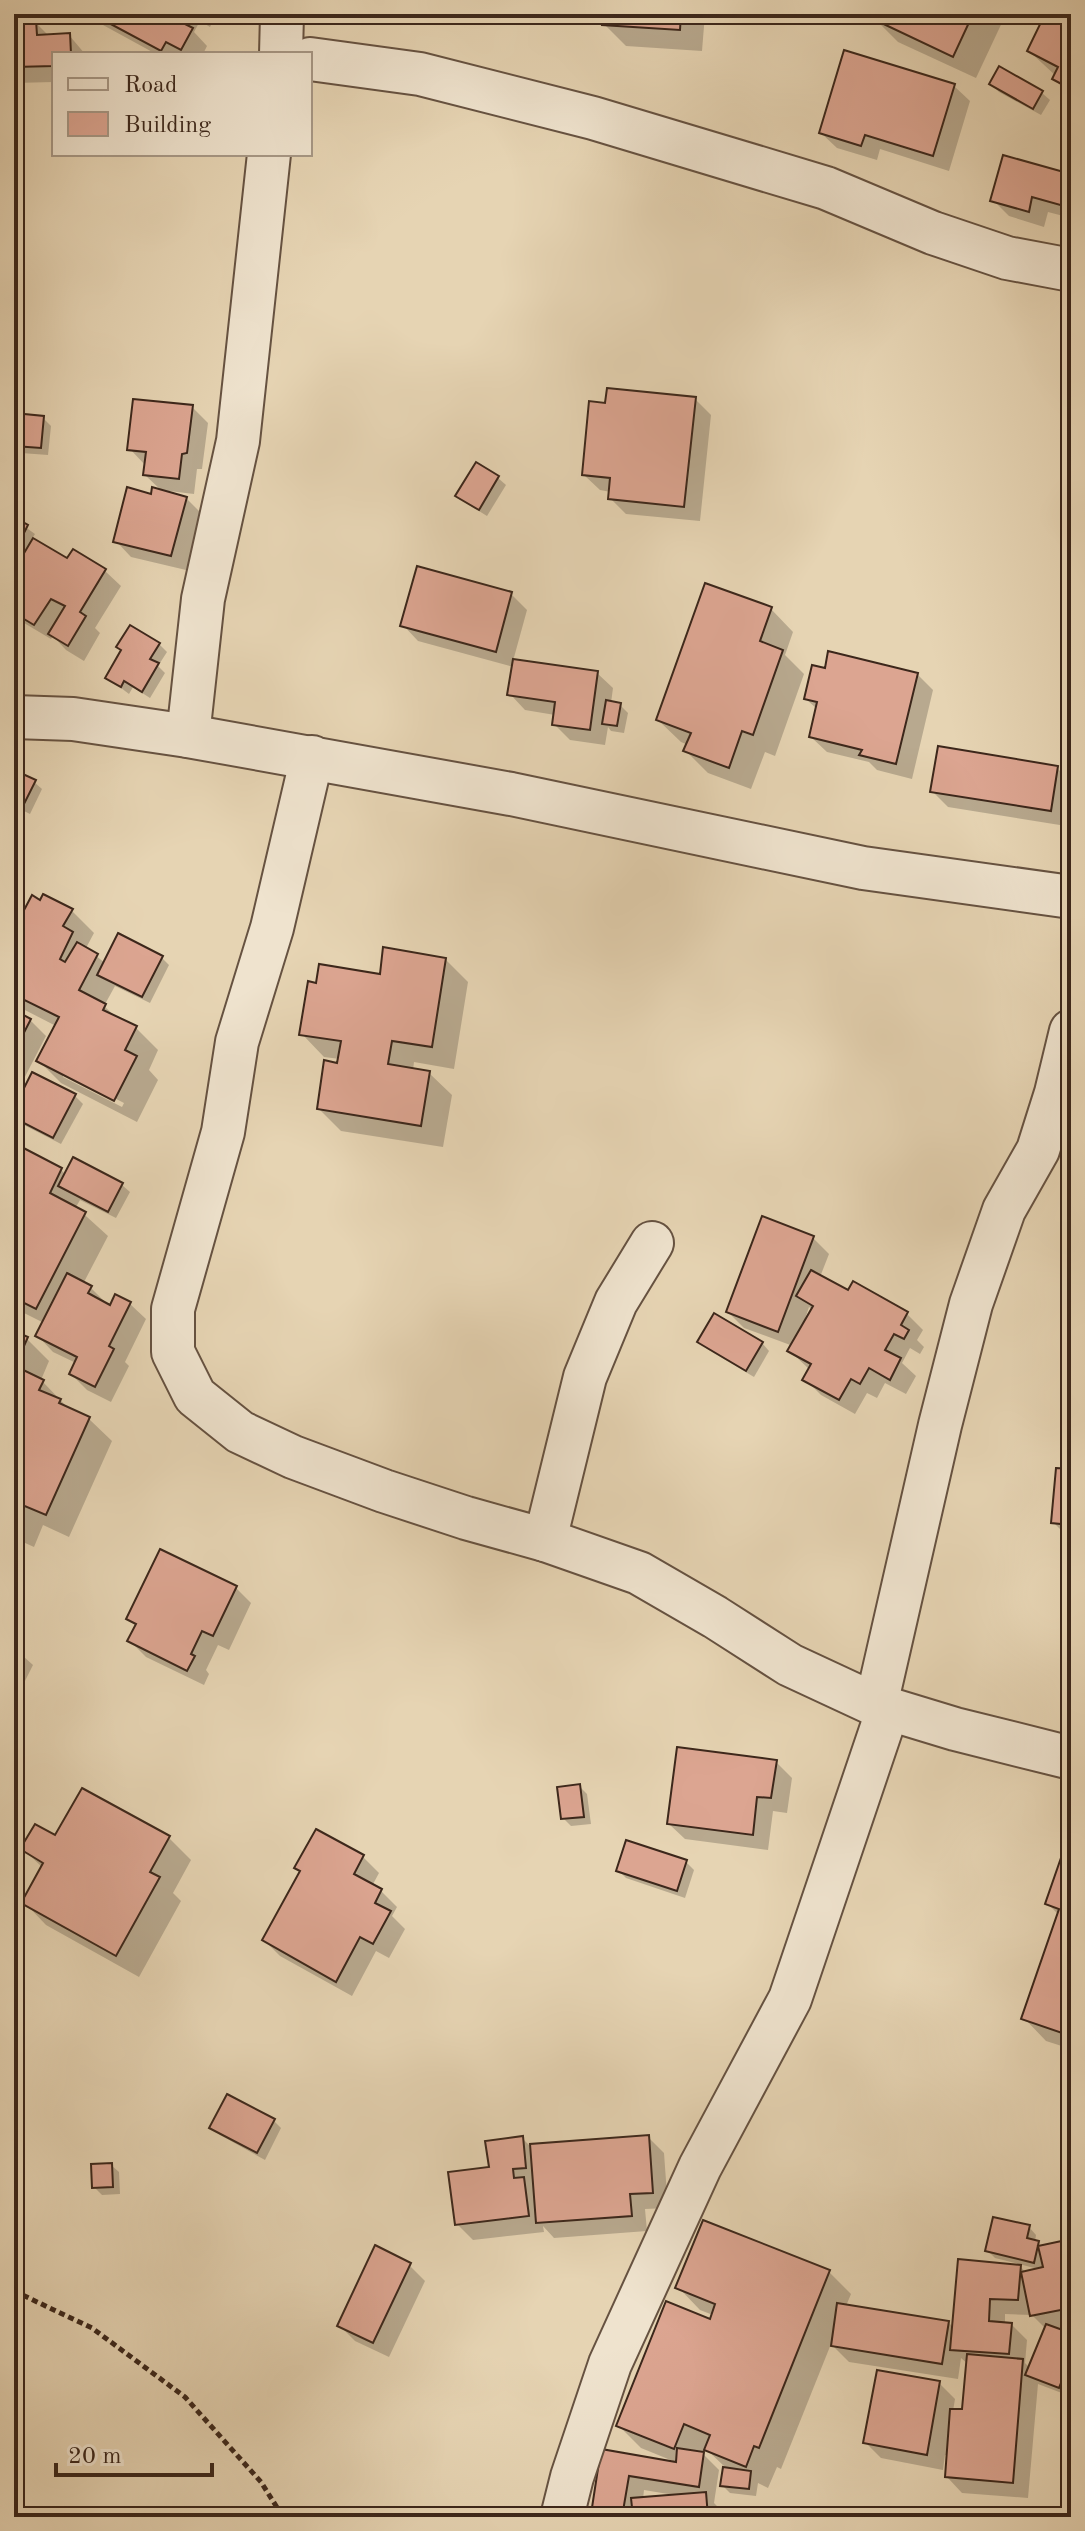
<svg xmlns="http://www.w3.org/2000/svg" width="1085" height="2531" font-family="'Old Standard TT',serif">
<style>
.shadow{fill:#0003;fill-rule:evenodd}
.building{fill:#dca591;stroke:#3c271b;stroke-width:2}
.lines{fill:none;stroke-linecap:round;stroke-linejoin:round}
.street-casing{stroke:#665241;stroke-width:46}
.path{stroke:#3c271b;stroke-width:5;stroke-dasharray:6 4;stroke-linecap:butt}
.street{stroke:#efe3ce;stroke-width:42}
</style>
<rect width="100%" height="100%" fill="#e6d4b3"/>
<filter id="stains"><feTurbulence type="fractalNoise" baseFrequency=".0025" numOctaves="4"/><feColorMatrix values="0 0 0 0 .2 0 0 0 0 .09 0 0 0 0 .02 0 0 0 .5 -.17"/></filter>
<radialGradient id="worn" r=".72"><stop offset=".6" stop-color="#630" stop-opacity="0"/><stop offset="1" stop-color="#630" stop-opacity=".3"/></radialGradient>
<g class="shadow">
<polygon points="14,14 36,14 37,24 49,36 69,35 85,54 54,54 54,82 14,83"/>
<polygon points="92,14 209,14 214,19 210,27 200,21 194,32 207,46 203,54 156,54 103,25"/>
<polygon points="221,14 247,14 241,25"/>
<polygon points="605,14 705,14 702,51 626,46 604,24"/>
<polygon points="878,14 1006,14 976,78 898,42 875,19"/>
<polygon points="1047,14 1071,14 1071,95 1054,79 1056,76 1029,51"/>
<polygon points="999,69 1042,93 1050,100 1041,115 999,92 991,84"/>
<polygon points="954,86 970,101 949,171 880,149 877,160 837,148 821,133"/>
<polygon points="1071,176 1071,218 1048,212 1044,227 1009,216 993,200"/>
<polygon points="695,399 711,415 700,521 626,514 610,498 611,492 600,490 584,475 607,405"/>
<polygon points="192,407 208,423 202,469 197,469 194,494 169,491 169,494 186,498 202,514 186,570 131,557 116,541 152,496 163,492 145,475 146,466 130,449"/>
<polygon points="43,418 51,426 48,455 21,453 14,446 14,436"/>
<polygon points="498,478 506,485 487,516 466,503 458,496"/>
<polygon points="14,519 35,534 32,539 67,561 105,571 121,586 95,628 100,633 84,661 66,650 53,636 51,639 14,617 14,574 27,552 14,544"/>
<polygon points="511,594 527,610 513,661 597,673 613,688 611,703 620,705 628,713 624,733 611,731 608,727 605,745 570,740 554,724 555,715 525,710 510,694 514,667 418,641 403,625"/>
<polygon points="771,609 793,632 785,655 804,674 775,756 765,752 751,789 708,773 686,751 688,745 681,742 658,720"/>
<polygon points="159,644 167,652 158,666 165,673 150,698 133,687 129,694 108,678"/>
<polygon points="917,674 933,690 912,779 877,770 869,762 827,752 811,737 817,709 806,699"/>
<polygon points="1057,768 1071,782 1066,826 948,807 932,791"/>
<polygon points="14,772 34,782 42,789 30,814 14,806"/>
<path d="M72,911l22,22 -8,15 19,15 57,-5 7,7 -19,38 -35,-17 -11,20 14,13 18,9 22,22 -9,20 9,10 -21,42 -76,-39 -22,-22 17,-35 -35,-18 -7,-7v-46l6,-13 -6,-8zM63,1072l61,31 -2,4 -59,-30z"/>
<polygon points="445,959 468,982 454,1069 414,1062 413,1070 429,1073 452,1095 443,1147 341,1131 319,1109 340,1059 324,1057 302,1034 381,976"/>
<polygon points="14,1012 30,1020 46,1036 14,1098"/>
<polygon points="33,1074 75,1096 83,1104 61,1144 20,1123 14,1117 14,1112"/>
<polygon points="14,1145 61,1170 66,1175 122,1185 130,1192 116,1218 80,1200 76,1207 108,1236 83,1284 91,1288 111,1308 116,1297 130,1304 146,1319 125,1362 129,1366 111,1402 87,1390 71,1374 76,1363 53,1352 38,1336 44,1323 14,1308"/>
<path d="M763,1219l50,19 16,16 -9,23 29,16 58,21 16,16 -6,10 7,7 -4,7 -10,-6 -8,15 14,13 -10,18 -21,-11 -8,15 -10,-5 -12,21 -34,-19 -16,-16 5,-9 -20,-19 3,-5 -49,-18 -16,-16zM809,1307l4,3 -6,10 -2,-1z"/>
<polygon points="14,1333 27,1339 49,1361 41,1380 69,1409 89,1419 112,1441 69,1537 43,1525 34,1547 14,1538"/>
<polygon points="699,1341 762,1343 769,1351 754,1377 707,1349"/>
<polygon points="1071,1471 1071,1531 1061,1530 1054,1523"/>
<polygon points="235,1587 251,1603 229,1650 218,1645 206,1670 209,1674 204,1685 146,1657 130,1641 137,1627 128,1619"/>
<polygon points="14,1648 33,1665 14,1703"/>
<polygon points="776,1762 792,1778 787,1813 773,1811 768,1850 685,1839 669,1824"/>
<polygon points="579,1786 587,1794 591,1824 571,1826 563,1818"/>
<polygon points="317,1831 363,1857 379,1873 372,1886 381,1891 397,1907 392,1916 405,1929 389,1958 376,1951 352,1996 280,1956 264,1940 302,1873"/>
<polygon points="1071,1835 1071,2049 1046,2041 1024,2018 1059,1915 1048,1904"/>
<polygon points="56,1837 169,1838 191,1860 173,1893 181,1901 139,1977 46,1925 24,1902 43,1868 23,1849"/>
<polygon points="628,1843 686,1862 694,1870 685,1898 626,1878 618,1870"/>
<polygon points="274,2121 281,2128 265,2160 220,2135 212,2128"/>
<polygon points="648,2137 664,2153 668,2208 645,2209 647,2231 554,2238 543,2226 544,2232 473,2240 457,2224 491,2168 522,2138 533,2149"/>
<polygon points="111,2165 119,2172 120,2194 102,2195 94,2187"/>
<path d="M1029,2227l7,8 -1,7 7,5 29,-6v85l-16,3 16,7v49l-4,10 -29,-11 -10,114 -66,-5 -15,-16 1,-21 -3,-1 -2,15 -62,-12 -15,-15 73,-60 16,16 -2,12 11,1 4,-48 -7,-6 -3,21 -109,-17 -18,-18 -50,125 -4,-2 -9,21 -10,-5 -2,13 -26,-3 -8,-8 3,-18 -20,-19 -2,6 16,16 -5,33 7,7 1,7h-125l-4,-4 9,-61 71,11v-2l-32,-13 -22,-22 92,-105 2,-6 -13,-5 -22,-23 151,-15 22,22 -5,12 102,16 6,6 66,-62 6,7 16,-3 -47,-12 -8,-8zM1005,2314l27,1 14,14 -16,39 -5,-5 2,-23 -16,-16h-6zM644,2490l30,5 -31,4z"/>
<polygon points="409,2265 425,2281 389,2357 355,2341 339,2325"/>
<polygon points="14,2371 24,2381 14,2397 25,2407 14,2427"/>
</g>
<g class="building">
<polygon points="14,14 22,14 22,20 36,20 37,35 70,33 71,54 54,54 54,66 14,67"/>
<polygon points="92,14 180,14 177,20 193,28 181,50 166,42 161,51"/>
<polygon points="603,14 681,14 680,30 602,25"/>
<polygon points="876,14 973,14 953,57 873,19"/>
<polygon points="1045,14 1071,14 1071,89 1052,79 1058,67 1027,51"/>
<polygon points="844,50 955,84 933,156 865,135 861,146 819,133"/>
<polygon points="999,66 1043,91 1033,109 989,84"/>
<polygon points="1003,155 1071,174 1071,208 1032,197 1029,212 990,201"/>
<polygon points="607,388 696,397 684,507 608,499 610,478 582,475 589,401 605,403"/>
<polygon points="133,399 193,405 187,453 182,454 179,479 143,475 146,452 127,450"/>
<polygon points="14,413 44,416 41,448 14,446"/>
<polygon points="476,462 499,476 479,510 455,496"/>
<polygon points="127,487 151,494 152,487 187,497 171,556 113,542"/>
<polygon points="14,517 28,525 18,545 14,543"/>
<polygon points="33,538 67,558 73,549 106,569 80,612 86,616 68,646 48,634 65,606 51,599 34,625 14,613 14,570"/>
<polygon points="417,566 512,592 496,652 400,626"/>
<polygon points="705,583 772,607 760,641 783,650 753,735 742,731 729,768 683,751 691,733 656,720"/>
<polygon points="130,625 160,643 150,659 159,663 142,692 124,681 121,687 105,678 121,650 116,647"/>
<polygon points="828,651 918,673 896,764 859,755 862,750 809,737 817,702 804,699 812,665 825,668"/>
<polygon points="513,659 598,671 590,730 552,725 555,702 507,695"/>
<polygon points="606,700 621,703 617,726 602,724"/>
<polygon points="938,746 1058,766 1051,811 930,792"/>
<polygon points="14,770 36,780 22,808 14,804"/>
<polygon points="43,894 73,909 63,926 73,932 60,959 65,962 77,942 98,954 79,990 106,1004 103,1010 137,1026 125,1050 137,1056 114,1101 36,1061 59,1017 14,995 14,950 19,940 14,938 14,929 32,895 40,900"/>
<polygon points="118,933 163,956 142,997 97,975"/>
<polygon points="383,947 446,958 432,1047 392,1041 388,1064 430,1071 421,1126 317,1109 324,1060 337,1063 341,1041 299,1035 308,981 316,983 319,964 380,974"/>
<polygon points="14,1010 31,1019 14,1052"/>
<polygon points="32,1072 76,1094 53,1138 14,1118 14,1108"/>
<polygon points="14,1143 62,1168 50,1193 86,1212 36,1309 14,1298"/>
<polygon points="73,1157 123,1183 108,1212 58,1186"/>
<polygon points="762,1216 814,1236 778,1332 726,1312"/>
<polygon points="811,1270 848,1290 853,1281 908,1312 901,1325 909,1330 904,1339 894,1334 885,1350 901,1358 890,1380 869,1368 860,1384 851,1379 839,1400 802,1380 811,1364 787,1351 813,1306 796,1296"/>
<polygon points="67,1273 92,1286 88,1293 110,1305 115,1294 131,1302 109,1346 114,1349 95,1387 69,1374 77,1357 35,1336"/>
<polygon points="714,1313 763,1342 746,1371 697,1342"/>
<polygon points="14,1331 28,1337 15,1366 44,1380 39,1390 61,1399 59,1403 90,1417 46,1515 20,1504 14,1519"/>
<polygon points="1056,1468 1071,1469 1071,1525 1051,1523"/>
<polygon points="160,1549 237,1586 213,1636 202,1631 191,1654 195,1656 187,1671 127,1641 136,1624 126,1619"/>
<polygon points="677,1747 777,1760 771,1798 757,1797 753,1835 667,1824"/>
<polygon points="580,1784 584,1817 561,1819 557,1787"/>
<polygon points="82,1788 170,1836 150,1872 160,1877 116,1956 21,1903 43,1863 20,1849 35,1824 55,1835"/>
<polygon points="316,1829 364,1855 354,1874 382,1889 375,1903 391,1911 373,1944 360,1937 336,1982 262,1940 300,1871 294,1868"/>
<polygon points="1071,1829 1071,2036 1021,2019 1059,1909 1045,1904"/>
<polygon points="626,1840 687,1860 677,1891 616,1871"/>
<polygon points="227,2094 275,2119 257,2153 209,2128"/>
<polygon points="649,2135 653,2193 630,2194 632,2216 536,2223 530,2144"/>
<polygon points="523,2136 526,2168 513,2169 514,2178 524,2177 529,2216 455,2225 448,2172 489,2167 485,2141"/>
<polygon points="112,2163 113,2187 92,2188 91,2164"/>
<polygon points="993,2217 1030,2225 1027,2238 1039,2241 1034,2263 985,2251"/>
<polygon points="703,2220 830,2270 759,2448 754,2446 746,2467 704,2450 710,2435 684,2424 674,2449 616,2426 666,2301 710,2319 715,2304 675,2288"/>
<polygon points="1071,2239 1071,2308 1030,2316 1021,2272 1043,2267 1038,2246"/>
<polygon points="375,2245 411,2263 373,2343 337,2326"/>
<polygon points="958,2259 1021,2265 1018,2300 990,2299 989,2321 1012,2323 1009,2354 950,2350"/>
<polygon points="837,2303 949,2321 942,2364 831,2346"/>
<polygon points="1046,2324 1071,2333 1071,2359 1059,2388 1025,2375"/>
<polygon points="967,2354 1023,2359 1013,2483 945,2477 950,2409 962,2409"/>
<polygon points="877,2370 940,2381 927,2455 863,2443"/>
<polygon points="677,2448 704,2452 699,2487 629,2476 622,2517 591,2514 601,2449 676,2462"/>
<polygon points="723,2467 751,2471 749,2489 720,2486"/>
<polygon points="706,2492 708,2517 633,2517 631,2498"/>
</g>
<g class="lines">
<defs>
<g id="street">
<polyline points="281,54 282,14"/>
<polyline points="310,59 420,74 593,118 826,188 933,233 1007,258 1071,270"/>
<polyline points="14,717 73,719 188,736 511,794 863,868 1071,897"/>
<polyline points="188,736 203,599 238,441 269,154"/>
<polyline points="312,757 272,928 237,1042 223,1132 173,1309 173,1352 195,1396 240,1432 293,1457 384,1491 466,1518 545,1540 639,1573 715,1617 790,1665 876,1705 955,1729 1071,1758"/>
<polyline points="545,1540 585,1377 616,1302 652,1243"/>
<polyline points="876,1705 940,1425 971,1304 1004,1210 1038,1150 1056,1093 1071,1031"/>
<polyline points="562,2517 572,2477 610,2364 700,2167 790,1999 888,1709"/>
</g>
</defs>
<use href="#street" class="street-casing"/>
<polyline class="path" points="14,2291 92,2328 185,2397 261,2482 283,2517"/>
<use href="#street" class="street"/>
</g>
<rect width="1085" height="2531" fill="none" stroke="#e6d4b3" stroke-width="48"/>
<rect x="16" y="16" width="1053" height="2499" fill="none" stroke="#3c271b" stroke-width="4"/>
<rect x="24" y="24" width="1037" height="2483" fill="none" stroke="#3c271b" stroke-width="2"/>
<rect x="52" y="52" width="260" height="104" fill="#efe3ce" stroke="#a79886" stroke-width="2"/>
<rect x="68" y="78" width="40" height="12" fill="#efe3ce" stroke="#a79886" stroke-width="2"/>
<text x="124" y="92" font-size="24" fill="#3c271b">Road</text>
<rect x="68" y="112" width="40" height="24" fill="#dca591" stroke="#a79886" stroke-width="2"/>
<text x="124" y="132" font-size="24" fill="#3c271b">Building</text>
<path d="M56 2463v12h156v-12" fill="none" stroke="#3c271b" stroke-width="4"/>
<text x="68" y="2463" font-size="24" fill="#3c271b" stroke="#efe3ce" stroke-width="6" paint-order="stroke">20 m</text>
<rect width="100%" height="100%" filter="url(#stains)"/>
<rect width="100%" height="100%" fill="url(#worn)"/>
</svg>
